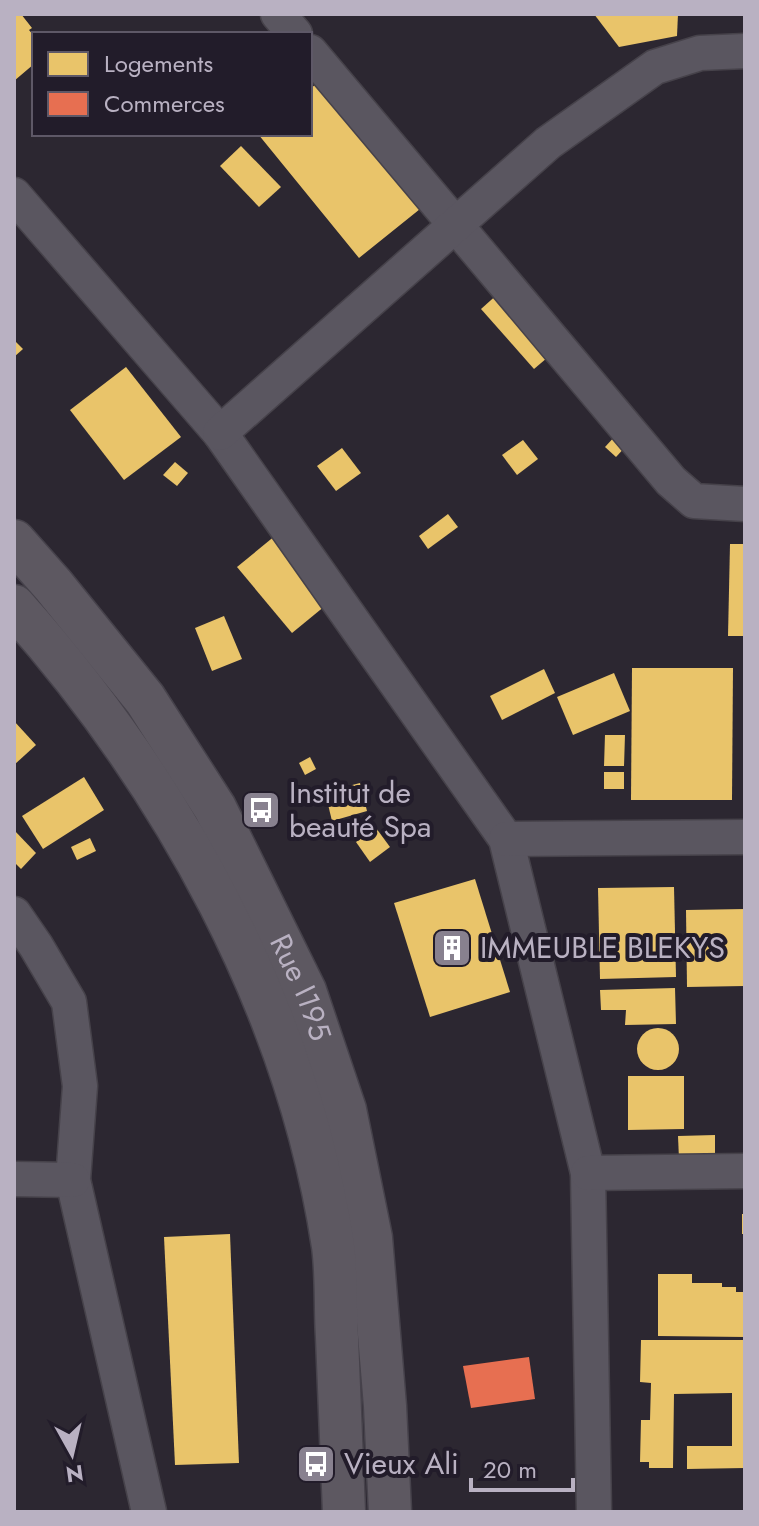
<svg xmlns="http://www.w3.org/2000/svg" width="759" height="1526" font-family="Jost,sans-serif">
<style>
.homes{fill:#e9c46a}
.shops{fill:#e76f51}
.lines{fill:none;stroke-linecap:round;stroke-linejoin:round}
.minor-casing{stroke:#46424a;stroke-width:37}
.major-casing{stroke:#46424b;stroke-width:45}
.minor{stroke:#5a5660;stroke-width:34}
.major{stroke:#5d5861;stroke-width:42}
.labels{text-anchor:middle;stroke-width:8;stroke-linejoin:round;paint-order:stroke}
.poi-label{font-size:30px;fill:#b9b1c2;stroke:#221c2a;text-anchor:start}
.street-label{font-size:30px;fill:#b9b1c2;stroke:#221c2a}
</style>
<rect width="100%" height="100%" fill="#2c2731"/>
<g class="homes">
<polygon points="14,14 21,14 32,28 29,30 34,36 34,64 14,81"/>
<polygon points="594,14 678,14 677,36 619,47"/>
<polygon points="322,79 425,205 359,258 258,134 310,134 310,89"/>
<polygon points="241,146 281,187 259,207 220,166"/>
<polygon points="500,292 554,352 534,369 481,309"/>
<polygon points="14,340 23,349 14,357"/>
<polygon points="126,367 181,437 124,480 70,410"/>
<polygon points="617,434 629,443 616,457 605,447"/>
<polygon points="523,440 538,459 517,475 502,455"/>
<polygon points="342,448 361,473 336,491 317,466"/>
<polygon points="175,462 188,473 177,486 163,475"/>
<polygon points="448,514 458,527 428,549 419,536"/>
<polygon points="276,535 331,601 292,633 237,567"/>
<polygon points="730,544 745,544 745,636 728,636"/>
<polygon points="224,616 242,659 212,671 195,628"/>
<polygon points="632,668 733,668 732,800 631,800"/>
<polygon points="544,669 555,693 502,720 490,696"/>
<polygon points="614,673 630,711 573,735 557,697"/>
<polygon points="14,721 36,745 14,765"/>
<polygon points="605,735 625,735 624,766 604,766"/>
<polygon points="310,757 316,769 305,775 299,763"/>
<rect x="604" y="772" width="20" height="17"/>
<polygon points="84,777 104,810 43,849 22,816"/>
<polygon points="360,783 367,811 332,821 325,792"/>
<polygon points="376,828 390,847 370,862 356,842"/>
<polygon points="14,830 36,853 21,869 14,862"/>
<polygon points="90,838 96,851 77,860 71,847"/>
<polygon points="475,879 510,992 430,1017 394,903"/>
<polygon points="674,887 676,977 600,979 598,888"/>
<polygon points="745,909 745,986 687,987 686,910"/>
<polygon points="675,988 676,1024 625,1025 626,1010 601,1010 600,990"/>
<circle cx="658" cy="1049" r="21"/>
<polygon points="628,1076 684,1076 684,1129 628,1130"/>
<polygon points="715,1135 715,1159 679,1159 678,1136"/>
<rect x="742" y="1214" width="3" height="20"/>
<polygon points="230,1234 239,1463 175,1465 164,1237"/>
<polygon points="658,1274 692,1274 692,1283 722,1283 722,1287 736,1287 736,1292 745,1292 745,1337 658,1336"/>
<polygon points="641,1340 745,1340 745,1468 687,1469 687,1446 732,1446 732,1393 674,1394 673,1468 649,1468 649,1462 640,1462 641,1420 650,1420 651,1383 640,1382"/>
</g>
<polygon class="shops" points="529,1357 535,1399 471,1408 463,1366"/>
<g class="lines">
<defs>
<g id="minor">
<polyline points="278,14 295,34"/>
<polyline points="310,52 671,481 694,501 745,504"/>
<polyline points="14,195 220,433 506,839 588,1173 594,1512"/>
<polyline points="220,433 548,143 655,67 700,53 745,51"/>
<polyline points="506,839 745,837"/>
<polyline points="14,914 36,946 69,1002 80,1086 73,1180 149,1512"/>
<polyline points="588,1173 745,1171"/>
<polyline points="14,1179 73,1180"/>
</g>
<g id="major">
<path id="s1" d="M14,541l39,44 92,114 70,109 90,183 40,119 26,128 14,168 5,106"/>
<path d="M14,606c159,178 283,402 319,640 4,30 2,61 4,91 2,58 5,117 7,175"/>
</g>
</defs>
<use href="#minor" class="minor-casing"/>
<use href="#major" class="major-casing"/>
<use href="#minor" class="minor"/>
<use href="#major" class="major"/>
</g>
<defs>
<symbol id="bus-square" viewBox="-11 -11 22 22"><rect x="-9" y="-9" width="18" height="18" rx="4" fill="#88818f" stroke="#221c2a"/><path d="M-5-6H5V4H4V6H2V4H-2V6H-4V4H-5ZM-3.5-4V0h7V-4ZM-3.5 1.2v1.5H-2V1.2ZM2 1.2v1.5H3.5V1.2Z" fill="#fff"/></symbol>
<symbol id="building-square" viewBox="-11 -11 22 22"><rect x="-9" y="-9" width="18" height="18" rx="4" fill="#88818f" stroke="#221c2a"/><path d="M-4-6H4V6H1V3H-1V6H-4ZM-2.5-4.3h1.7v1.8h-1.7ZM.8-4.3h1.7v1.8H.8ZM-2.5-1h1.7V.8h-1.7ZM.8-1h1.7V.8H.8Z" fill="#fff"/></symbol>
</defs>
<g fill-rule="evenodd">
<use href="#bus-square" x="239" y="788" width="44" height="44"/>
<use href="#building-square" x="430" y="926" width="44" height="44"/>
<use href="#bus-square" x="294" y="1442" width="44" height="44"/>
</g>
<g class="labels">
<g class="poi-label">
<text x="289" y="803">Institut de<tspan x="289" dy="34">beauté Spa</tspan></text>
<text x="480" y="958">IMMEUBLE BLEKYS</text>
<text x="344" y="1474">Vieux Ali</text>
</g>
<g class="street-label">
<text dy="10" stroke="none"><textPath href="#s1" startOffset="534">Rue I195</textPath></text>
</g>
</g>
<rect width="759" height="1526" fill="none" stroke="#b9b1c2" stroke-width="32"/>
<rect x="32" y="32" width="280" height="104" fill="#221c2a" stroke="#5e5867" stroke-width="2"/>
<rect x="48" y="52" width="40" height="24" fill="#e9c46a" stroke="#5e5867" stroke-width="2"/>
<text x="104" y="72" font-size="24" fill="#b9b1c2">Logements</text>
<rect x="48" y="92" width="40" height="24" fill="#e76f51" stroke="#5e5867" stroke-width="2"/>
<text x="104" y="112" font-size="24" fill="#b9b1c2">Commerces</text>
<g transform="translate(72 1454) rotate(172)" stroke="#221c2a" stroke-width="6" paint-order="stroke">
<path d="M0-6L14 30L0 20L-14 30Z" fill="#b9b1c2"/>
<text y="-12" font-size="22" font-weight="bold" text-anchor="middle" fill="#b9b1c2">N</text>
</g>
<path d="M471 1478v12h102v-12" fill="none" stroke="#b9b1c2" stroke-width="4"/>
<text x="483" y="1478" font-size="24" fill="#b9b1c2" stroke="#221c2a" stroke-width="6" paint-order="stroke">20 m</text>
</svg>
